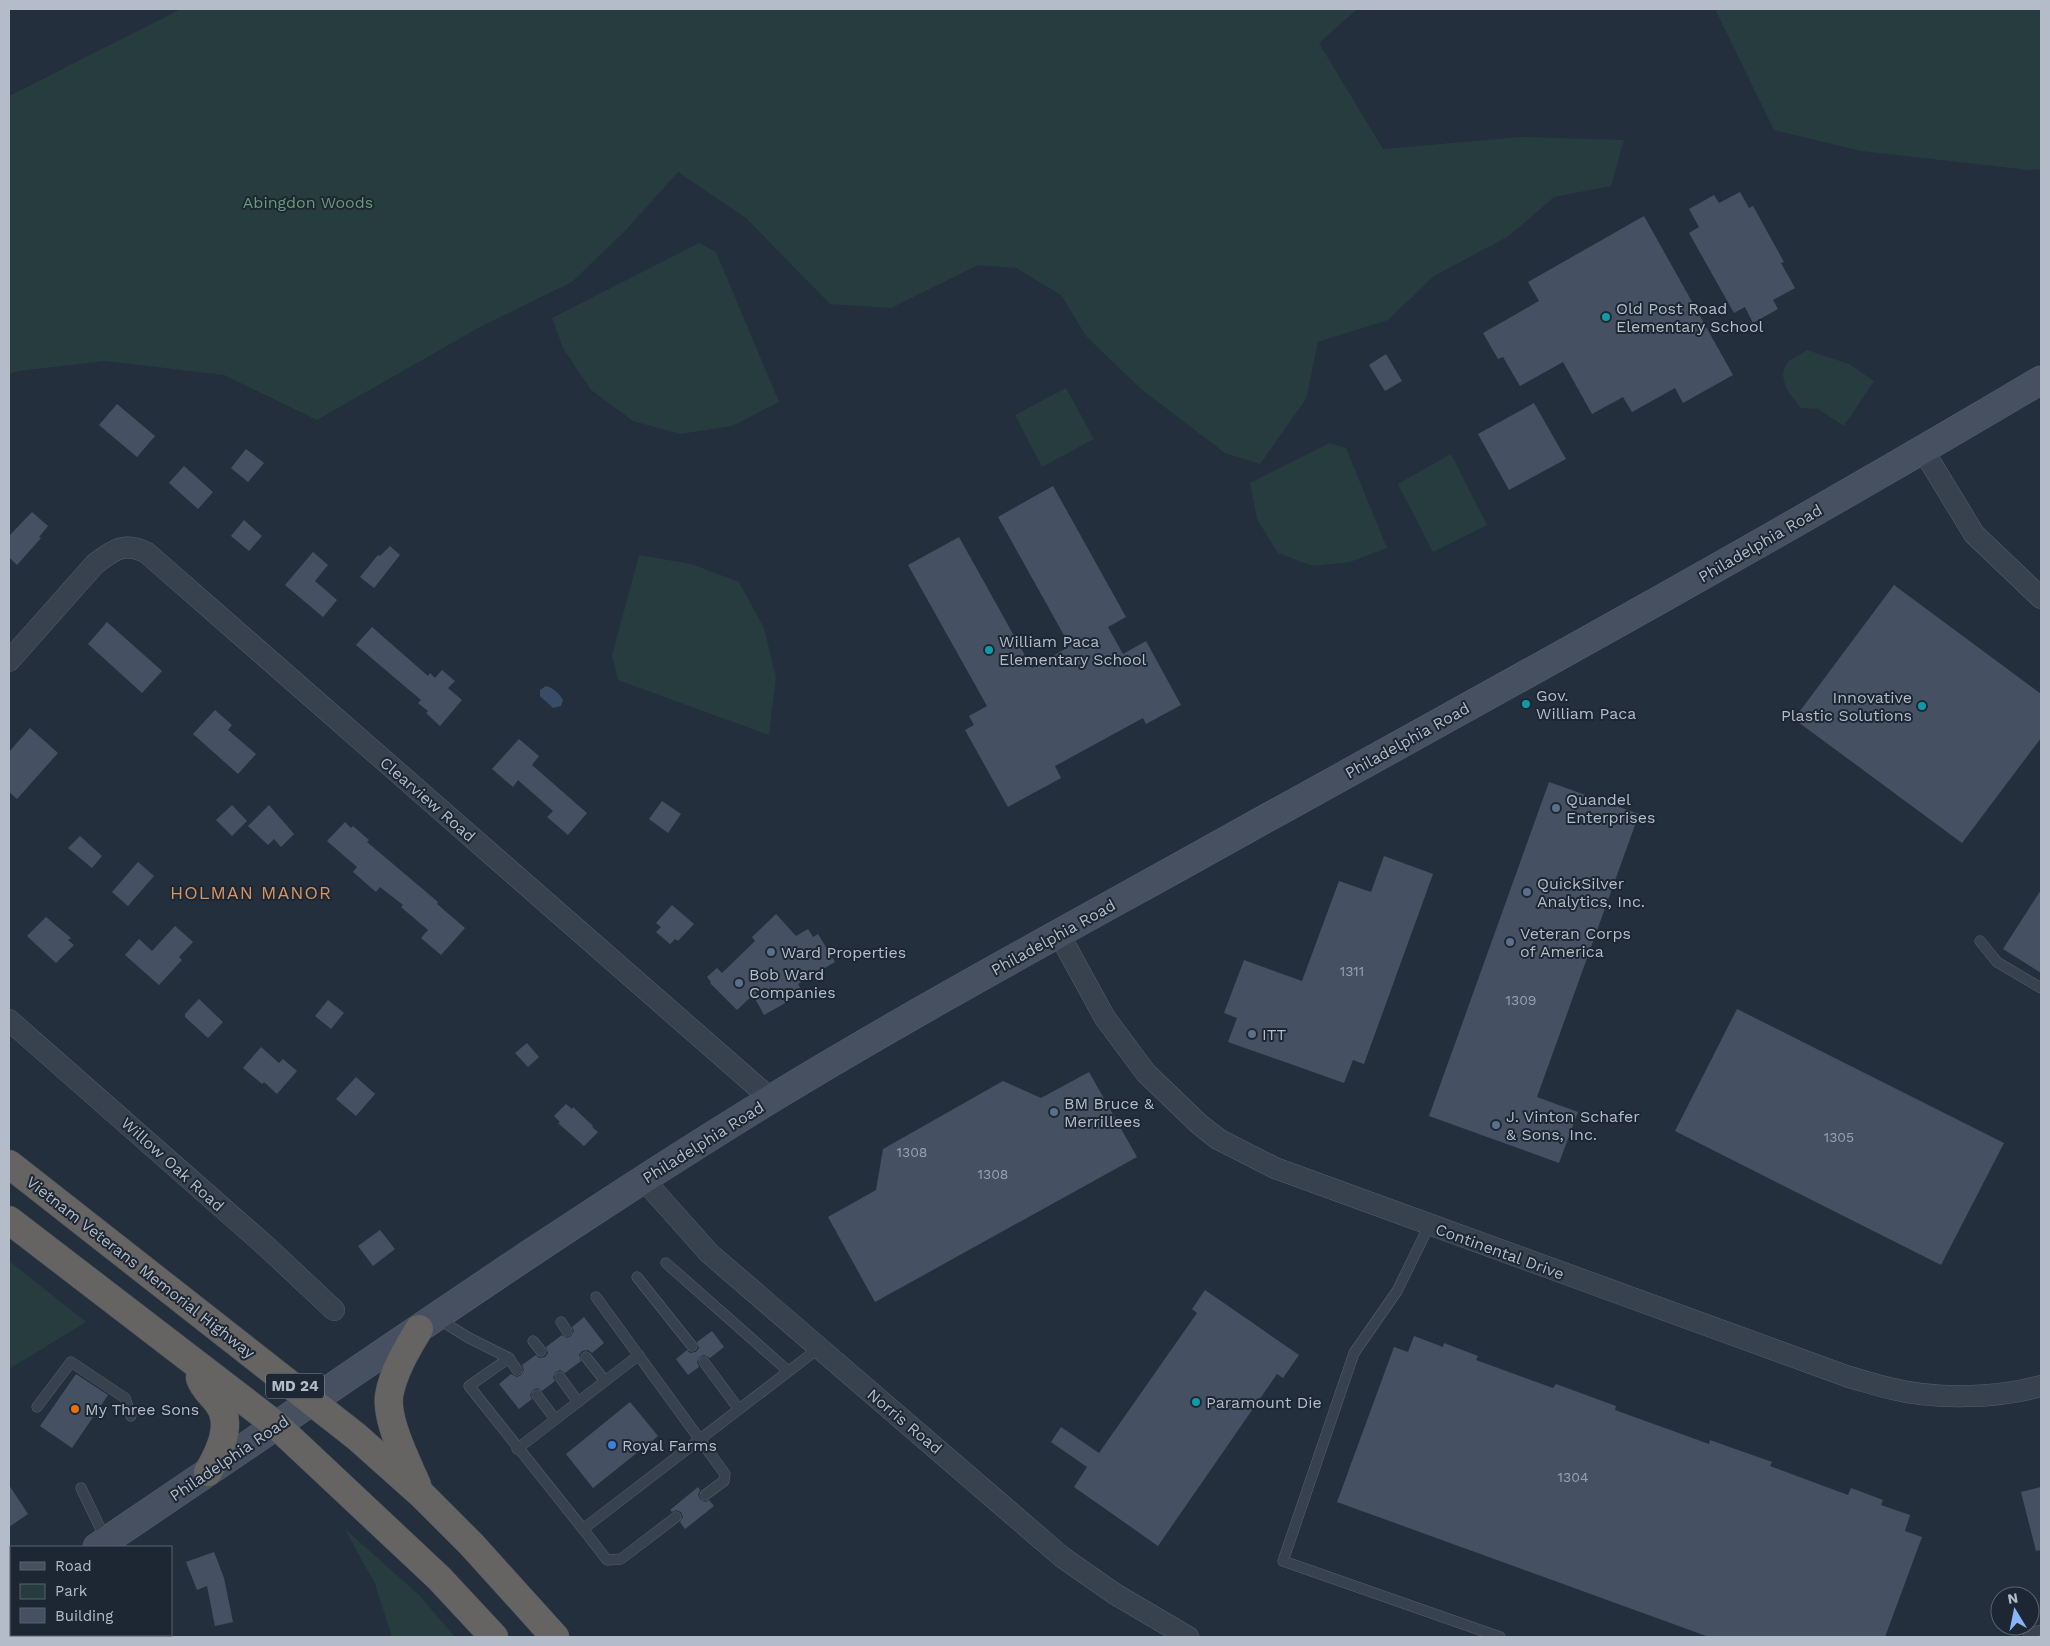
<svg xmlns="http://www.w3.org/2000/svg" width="2050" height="1646" font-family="'Work Sans',sans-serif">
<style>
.green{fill:#263c3f}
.water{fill:#394c67}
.building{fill:#455162}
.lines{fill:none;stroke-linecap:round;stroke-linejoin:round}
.service-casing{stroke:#565f6c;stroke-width:11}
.minor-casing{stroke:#565f6c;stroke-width:22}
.secondary-casing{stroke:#565f6c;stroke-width:29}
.trunk-casing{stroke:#434c59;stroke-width:29}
.service{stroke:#38414e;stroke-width:10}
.minor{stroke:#38414e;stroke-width:21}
.secondary{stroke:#465061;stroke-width:28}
.trunk{stroke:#656462;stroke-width:28}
.culture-dot{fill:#0f9aa8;stroke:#1d2633;stroke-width:2}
.service-dot{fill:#5c6f8a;stroke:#1d2633;stroke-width:2}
.food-dot{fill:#e8710a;stroke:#1d2633;stroke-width:2}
.shop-dot{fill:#3f7fe0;stroke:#1d2633;stroke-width:2}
.labels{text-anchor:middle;stroke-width:4;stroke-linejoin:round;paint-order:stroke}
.number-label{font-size:14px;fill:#98a1af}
.shield{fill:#1d2633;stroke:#878f9c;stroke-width:1}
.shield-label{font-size:15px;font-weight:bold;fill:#b4bcc9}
.park-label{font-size:16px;fill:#6b9a76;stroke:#1d2633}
.poi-label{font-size:16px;fill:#b4bcc9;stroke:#1d2633;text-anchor:start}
.street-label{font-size:16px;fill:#b4bcc9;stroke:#1d2633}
.neighbourhood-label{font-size:18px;letter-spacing:1px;fill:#d59563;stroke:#1d2633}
</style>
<rect width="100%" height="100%" fill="#242f3e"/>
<g class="green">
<polygon points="181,9 1357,9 1319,43 1383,149 1521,137 1624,140 1611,186 1554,197 1509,236 1434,276 1388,320 1318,342 1306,399 1260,464 1225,453 1141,389 1086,336 1061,295 1016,268 978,265 891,308 830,304 746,218 678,172 624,232 572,282 480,327 317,420 224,375 105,361 19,371 9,374 9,96"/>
<polygon points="1715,9 2041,9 2041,169 2029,170 1861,151 1774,130"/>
<polygon points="699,243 716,252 779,402 732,426 680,434 633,421 591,390 564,350 552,318"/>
<path d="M1807,350l42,14 25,17 -30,45 -26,-17 -17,-1c-10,-13 -27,-31 -12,-47 5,-4 13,-7 18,-11z"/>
<polygon points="1066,388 1094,439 1042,467 1015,415"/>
<polygon points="1330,443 1346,448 1387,548 1350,562 1313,566 1278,553 1257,519 1250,483"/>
<polygon points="1451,454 1487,525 1433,552 1398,484"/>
<polygon points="639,555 691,564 739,582 764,628 776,677 769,735 618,680 612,656"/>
<polygon points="9,1261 86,1322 9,1369"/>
<polygon points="345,1529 419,1595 455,1637 392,1637 375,1584"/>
</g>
<path class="water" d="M546,686c6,1 14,8 17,14l-2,6 -8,2 -13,-12v-6z"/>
<g class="building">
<polygon points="1740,192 1749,208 1753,206 1784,262 1781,263 1795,288 1773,300 1778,309 1753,323 1745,307 1734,313 1689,233 1699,227 1689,209 1714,195 1719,203"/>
<polygon points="1644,216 1733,375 1683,403 1675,388 1632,412 1623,397 1592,414 1563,362 1520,386 1503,357 1498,359 1483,333 1539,301 1528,282"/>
<polygon points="1386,354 1402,381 1385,391 1369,365"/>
<polygon points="1534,403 1566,459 1509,490 1478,434"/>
<polygon points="117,404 155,436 137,457 99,425"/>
<polygon points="246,449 264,463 248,482 231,468"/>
<polygon points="184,466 213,492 198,509 169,483"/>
<polygon points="1053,486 1126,617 1108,627 1123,654 1146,641 1181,705 1146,724 1143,718 1055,766 1061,778 1008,807 965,730 974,725 969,716 987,706 908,565 959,537 1032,668 1070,646 998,517"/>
<polygon points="32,512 48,526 39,537 41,538 17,565 9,557 9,536"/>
<polygon points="244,520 262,536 249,551 231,536"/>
<polygon points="390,546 400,555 374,588 360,577 378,555 380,556"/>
<polygon points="313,552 328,565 315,581 337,600 323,617 285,585"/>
<polygon points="1894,585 2041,694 2041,738 1962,843 1794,719"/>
<polygon points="107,622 162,671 142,693 88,644"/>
<polygon points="372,627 428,676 430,673 435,678 442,670 455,681 448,688 462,700 440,726 426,713 428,711 418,703 421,700 356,645"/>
<polygon points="215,710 232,725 228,730 256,754 238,774 193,734"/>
<polygon points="30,728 58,753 17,799 9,792 9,752"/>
<polygon points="519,739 539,756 532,765 587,813 568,835 547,817 553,811 518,780 513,787 492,769"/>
<polygon points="1549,782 1639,814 1537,1097 1578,1112 1559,1163 1429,1116"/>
<polygon points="662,801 681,814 668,833 649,819"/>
<polygon points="232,805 247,821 232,836 216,820"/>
<polygon points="269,805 294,834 281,847 274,839 268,845 248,826"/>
<polygon points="345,822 351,828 353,826 369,840 367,842 438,902 437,904 465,928 441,955 421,938 428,930 401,907 403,905 380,887 376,892 353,872 357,867 327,841"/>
<polygon points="80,836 102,856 92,868 68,848"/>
<polygon points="1384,856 1433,874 1364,1064 1353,1060 1344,1083 1228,1042 1237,1018 1224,1013 1244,960 1302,981 1339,881 1371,892"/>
<polygon points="138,862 154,876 128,906 112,892"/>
<polygon points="2041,890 2041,973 2003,949"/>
<polygon points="672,905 694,924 678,941 675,939 670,944 656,932 661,927 656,923"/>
<polygon points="776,914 796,936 808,929 813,937 818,934 835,962 798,984 803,993 764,1015 753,995 737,1010 710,983 711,982 707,977 717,968 722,973 755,941 752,937"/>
<polygon points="46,917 71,938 68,940 74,945 56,963 27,936"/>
<polygon points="175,926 193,942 179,957 182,960 159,985 125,955 139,939 152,951"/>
<polygon points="199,999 223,1022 208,1038 185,1017 185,1014"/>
<polygon points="328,1000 344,1013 331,1029 315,1016"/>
<polygon points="1737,1009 2004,1143 1941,1265 1675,1131"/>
<polygon points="527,1043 539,1057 528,1067 515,1053"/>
<polygon points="261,1047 279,1063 283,1059 297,1071 277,1094 264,1082 262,1084 243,1068"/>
<polygon points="1089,1072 1137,1157 875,1302 828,1217 876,1190 883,1149 1003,1081 1041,1098"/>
<polygon points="356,1077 375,1094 356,1116 336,1099"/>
<polygon points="566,1104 572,1109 573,1107 593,1126 592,1127 598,1132 584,1146 558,1123 560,1122 554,1116"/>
<polygon points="380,1230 395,1249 373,1266 358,1246"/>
<polygon points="1205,1290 1299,1355 1283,1378 1277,1374 1158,1546 1074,1487 1087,1467 1051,1442 1061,1427 1099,1453 1197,1313 1192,1309"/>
<polygon points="584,1317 604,1343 592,1353 588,1350 582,1351 579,1355 581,1361 565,1373 560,1370 556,1372 553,1377 555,1381 542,1391 537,1388 533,1390 530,1395 532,1399 519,1409 499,1384 511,1374 517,1377 521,1375 524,1370 522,1365 536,1355 539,1358 545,1357 548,1353 546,1347 562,1335 567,1338 571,1336 574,1331 572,1327"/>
<polygon points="712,1331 724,1347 710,1358 704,1355 700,1357 697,1362 699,1367 688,1375 676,1359 687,1350 690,1353 696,1352 699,1348 697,1342"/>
<polygon points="1414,1336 1443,1347 1444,1343 1478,1356 1476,1360 1553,1388 1556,1384 1616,1406 1615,1410 1709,1444 1710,1440 1772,1462 1770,1466 1848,1495 1851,1488 1883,1500 1881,1505 1910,1515 1905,1531 1922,1537 1885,1637 1709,1637 1337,1502 1394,1347 1408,1352"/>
<polygon points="76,1374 108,1395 72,1448 40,1426"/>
<polygon points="630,1402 658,1436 593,1488 566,1454"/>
<polygon points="9,1485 28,1514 9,1527"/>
<polygon points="698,1487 700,1490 698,1495 700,1499 705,1502 709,1500 714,1506 685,1529 680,1522 683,1517 681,1512 676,1510 672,1512 670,1510"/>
<polygon points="2041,1487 2041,1550 2036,1551 2021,1492"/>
<polygon points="214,1552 224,1578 233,1622 215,1626 207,1586 197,1590 186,1562"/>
</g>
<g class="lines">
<defs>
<g id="service">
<polyline points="1980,941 1997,962 2041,988"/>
<polyline points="1429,1226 1397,1291 1354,1353 1283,1561 1500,1637"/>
<polyline points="666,1263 787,1370"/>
<polyline points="637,1277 692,1346"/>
<polyline points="596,1297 725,1474 724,1481 705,1495"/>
<polyline points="437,1318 469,1338 509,1358 517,1370"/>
<polyline points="561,1322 567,1331"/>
<polyline points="533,1341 541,1351"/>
<polyline points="586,1357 605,1381"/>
<polyline points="509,1358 469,1386 583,1529 819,1348"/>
<polyline points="704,1362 738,1408"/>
<polyline points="560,1377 578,1402"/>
<polyline points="537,1395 555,1419"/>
<polyline points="37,1407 71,1362 125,1398 131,1416"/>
<polyline points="517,1449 639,1355"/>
<polyline points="81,1488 106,1540"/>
<polyline points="583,1529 607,1560 621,1559 676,1517"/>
<polyline points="2029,1637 2028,1633 2041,1630"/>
</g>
<g id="minor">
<polyline points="1923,450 1974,534 2041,598"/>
<path d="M9,661l86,-97c18,-14 30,-23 52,-11l624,546"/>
<path d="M1059,934l46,84 41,55 53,51 19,15 57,29 574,209c15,4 29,9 44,12 44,11 105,9 148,-3"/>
<polyline points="9,1020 268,1248 334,1310"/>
<polyline points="644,1180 709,1253 1062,1557 1115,1594 1188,1637"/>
</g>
<g id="secondary">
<path d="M97,1547c224,-150 444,-307 674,-448 156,-95 317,-181 476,-270 266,-147 533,-294 794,-449"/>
<polyline points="9,1607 11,1605"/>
</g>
<g id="trunk">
<polyline points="9,1164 357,1437 422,1495 472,1545 555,1637"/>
<polyline points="9,1220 276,1425 439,1578 494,1637"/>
<path d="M200,1378c3,10 12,17 18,25 16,21 1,50 -10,69"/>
<path d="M417,1485c-10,-23 -31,-64 -28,-89 4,-24 18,-47 30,-67"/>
</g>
</defs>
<use href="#service" class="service-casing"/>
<use href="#minor" class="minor-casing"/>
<use href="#secondary" class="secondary-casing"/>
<use href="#trunk" class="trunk-casing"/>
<use href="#service" class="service"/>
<use href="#minor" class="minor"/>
<use href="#secondary" class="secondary"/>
<use href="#trunk" class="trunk"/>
</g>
<g class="culture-dot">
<circle cx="1606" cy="317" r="5"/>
<circle cx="989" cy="650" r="5"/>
<circle cx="1526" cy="704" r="5"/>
<circle cx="1922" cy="706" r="5"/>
<circle cx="1196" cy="1402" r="5"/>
</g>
<g class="service-dot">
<circle cx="1556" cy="808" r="5"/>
<circle cx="1527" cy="892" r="5"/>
<circle cx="1510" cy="942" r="5"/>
<circle cx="771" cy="952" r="5"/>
<circle cx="739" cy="983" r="5"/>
<circle cx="1252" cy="1034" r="5"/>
<circle cx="1054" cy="1112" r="5"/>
<circle cx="1496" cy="1125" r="5"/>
</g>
<circle class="food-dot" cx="75" cy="1409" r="5"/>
<circle class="shop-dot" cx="612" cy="1445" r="5"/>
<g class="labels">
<g class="number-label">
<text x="1352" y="976">1311</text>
<text x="1521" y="1005">1309</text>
<text x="1839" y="1142">1305</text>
<text x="912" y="1157">1308</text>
<text x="993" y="1179">1308</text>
<text x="1573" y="1482">1304</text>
</g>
<rect class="shield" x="266" y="1373.5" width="58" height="25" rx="4"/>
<g class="shield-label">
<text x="295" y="1391">MD 24</text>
</g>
<g class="park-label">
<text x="308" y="208">Abingdon Woods</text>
</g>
<g class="poi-label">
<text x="1616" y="314">Old Post Road<tspan x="1616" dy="18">Elementary School</tspan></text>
<text x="999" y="647">William Paca<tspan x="999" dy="18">Elementary School</tspan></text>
<text x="1536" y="701">Gov.<tspan x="1536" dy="18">William Paca</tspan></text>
<text x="1912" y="703" text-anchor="end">Innovative<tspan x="1912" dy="18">Plastic Solutions</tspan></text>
<text x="1566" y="805">Quandel<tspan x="1566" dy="18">Enterprises</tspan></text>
<text x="1537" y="889">QuickSilver<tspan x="1537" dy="18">Analytics, Inc.</tspan></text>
<text x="1520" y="939">Veteran Corps<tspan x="1520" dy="18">of America</tspan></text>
<text x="781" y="958">Ward Properties</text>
<text x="749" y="980">Bob Ward<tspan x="749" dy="18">Companies</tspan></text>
<text x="1262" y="1040">ITT</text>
<text x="1064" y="1109">BM Bruce &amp;<tspan x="1064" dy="18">Merrillees</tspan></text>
<text x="1506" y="1122">J. Vinton Schafer<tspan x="1506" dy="18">&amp; Sons, Inc.</tspan></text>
<text x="1206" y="1408">Paramount Die</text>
<text x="85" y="1415">My Three Sons</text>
<text x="622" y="1451">Royal Farms</text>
</g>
<g class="street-label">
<text transform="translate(1760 543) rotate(-30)" y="6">Philadelphia Road</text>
<text transform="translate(1407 740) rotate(-29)" y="6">Philadelphia Road</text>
<text transform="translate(428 799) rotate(41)" y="6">Clearview Road</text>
<text transform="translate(1053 937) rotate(-29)" y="6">Philadelphia Road</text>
<text transform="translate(703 1142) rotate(-32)" y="6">Philadelphia Road</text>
<text transform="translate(173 1164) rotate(42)" y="6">Willow Oak Road</text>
<text transform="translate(1500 1251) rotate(20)" y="6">Continental Drive</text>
<text transform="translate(141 1267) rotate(38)" y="6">Vietnam Veterans Memorial Highway</text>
<text transform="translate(905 1421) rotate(40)" y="6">Norris Road</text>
<text transform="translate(229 1458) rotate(-34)" y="6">Philadelphia Road</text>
</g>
<g class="neighbourhood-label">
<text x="251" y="899">HOLMAN MANOR</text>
</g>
</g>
<rect width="2050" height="1646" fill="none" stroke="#b4bcc9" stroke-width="20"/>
<rect x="10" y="1546" width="162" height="90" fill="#1d2633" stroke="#59626f"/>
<rect x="20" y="1562" width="25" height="8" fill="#465061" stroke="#59626f"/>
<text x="55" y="1571" font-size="15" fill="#b4bcc9">Road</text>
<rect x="20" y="1584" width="25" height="15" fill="#263c3f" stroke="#59626f"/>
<text x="55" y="1596" font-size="15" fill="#b4bcc9">Park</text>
<rect x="20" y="1608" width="25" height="15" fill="#455162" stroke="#59626f"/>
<text x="55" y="1621" font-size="15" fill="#b4bcc9">Building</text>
<g transform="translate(2015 1611) rotate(350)"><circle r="24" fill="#1d2633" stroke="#59626f"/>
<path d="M0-4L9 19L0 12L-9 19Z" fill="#8ab4f8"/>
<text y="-8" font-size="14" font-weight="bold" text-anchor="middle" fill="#b4bcc9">N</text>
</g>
</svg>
